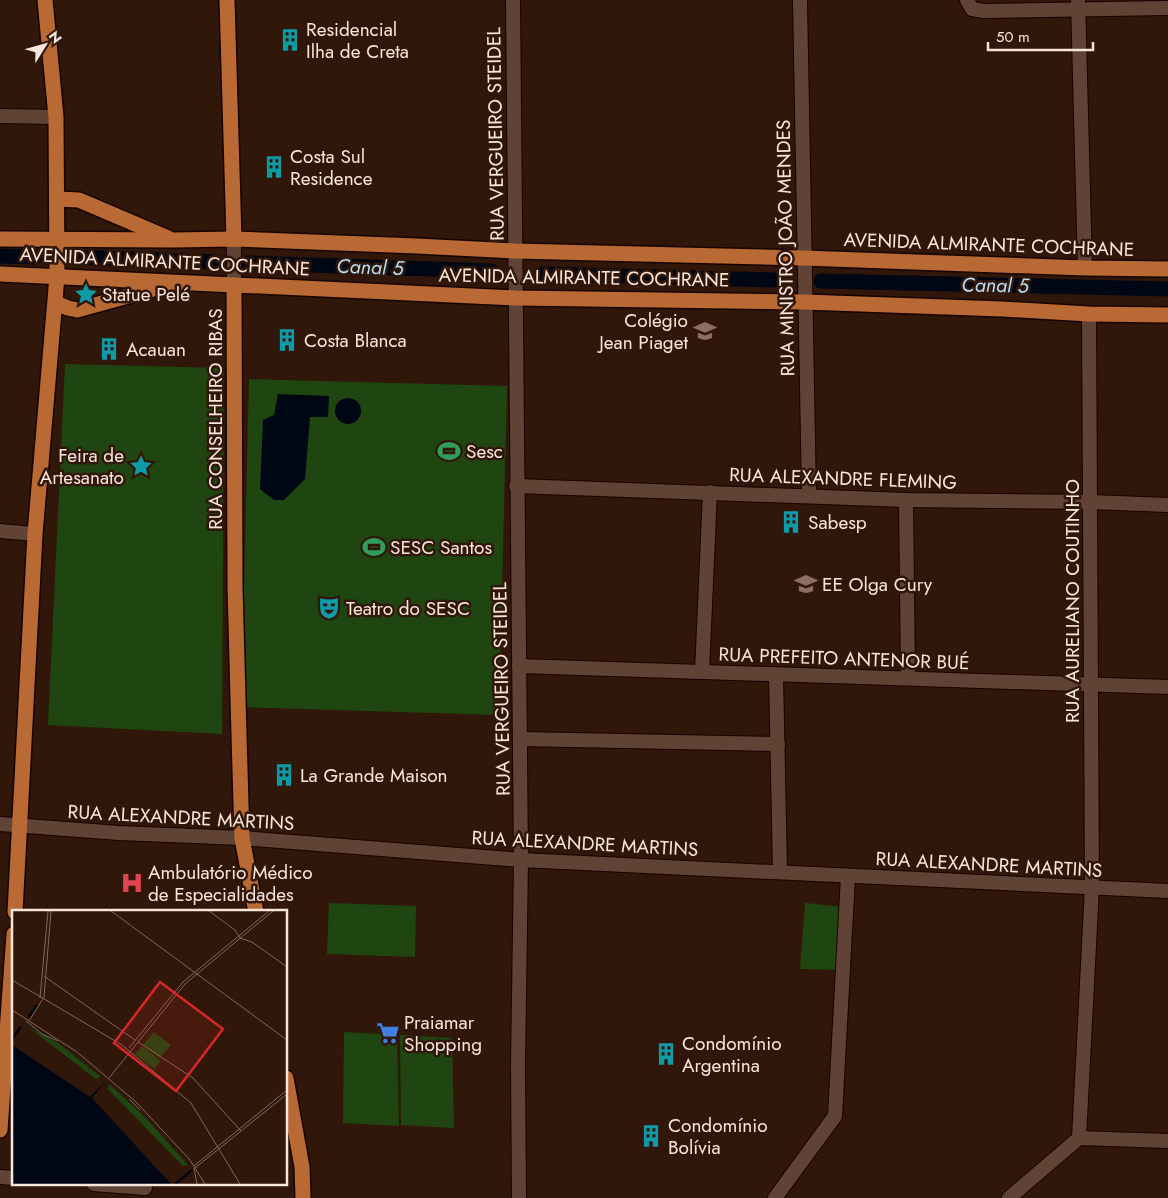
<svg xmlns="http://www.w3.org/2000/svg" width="1168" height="1198" font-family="Jost,sans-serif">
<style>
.green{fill:#1f4610}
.water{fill:#000714}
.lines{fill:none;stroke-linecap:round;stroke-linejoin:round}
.canal{stroke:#000714;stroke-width:15}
.minor-casing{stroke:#170300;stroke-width:16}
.major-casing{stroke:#170300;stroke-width:18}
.minor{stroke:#614335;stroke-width:14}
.major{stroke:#b96934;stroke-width:15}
.labels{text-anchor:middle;stroke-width:5;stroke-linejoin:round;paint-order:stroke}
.poi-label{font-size:19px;fill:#f8e5dc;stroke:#301709;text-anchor:start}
.street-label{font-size:19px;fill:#f8e5dc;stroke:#301709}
.water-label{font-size:20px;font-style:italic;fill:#b5ddf8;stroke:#301709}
.inset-river{fill:none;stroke:#000714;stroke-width:2.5}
.inset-road{fill:none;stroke:#80695d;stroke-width:1}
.view{fill:#d62828;fill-opacity:0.15;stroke:#d62828;stroke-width:2.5}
.inset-edge{fill:none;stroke:#f8e5dc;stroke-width:2.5}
</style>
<rect width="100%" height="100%" fill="#301709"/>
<g class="green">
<polygon points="65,364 224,368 222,734 48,725"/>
<polygon points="249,379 507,386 499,715 241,707"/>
<polygon points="329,903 416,906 415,957 327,954"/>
<polygon points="805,903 843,907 838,970 800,969"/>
<polygon points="344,1032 397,1035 399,1126 343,1123"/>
<polygon points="400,1035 452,1038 454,1128 401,1125"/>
</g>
<g class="water">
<polygon points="278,394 329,396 328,417 310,417 305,479 284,500 274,500 260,489 263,420 274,415"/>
<circle cx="348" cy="411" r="13"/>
</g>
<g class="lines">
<g class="canal">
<polyline points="0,256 35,257"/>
<polyline points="74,257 216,262"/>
<polyline points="248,263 492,271"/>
<polyline points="542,274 774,280"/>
<polyline points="821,281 1168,289"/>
</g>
<defs>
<g id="minor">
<polyline points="513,0 521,860 518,1065 519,1198"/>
<polyline points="800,0 809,495"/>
<polyline points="967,0 972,9 984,11 1168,8"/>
<polyline points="1078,0 1085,268"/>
<polyline points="0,116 56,117"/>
<polyline points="234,239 234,285"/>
<polyline points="516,486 906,500 1091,502 1168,505"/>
<polyline points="906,500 908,678"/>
<polyline points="0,531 35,534"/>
<polyline points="519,666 1168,687"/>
<polyline points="702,672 710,492"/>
<polyline points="776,675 780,872"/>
<polyline points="520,739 778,744"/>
<polyline points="0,824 119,833 242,838 521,860 1168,891"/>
<polyline points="1079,1138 1168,1141"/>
<polyline points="0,1177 14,1178"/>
<polyline points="94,1184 145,1188"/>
<polyline points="775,1198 835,1116 848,876"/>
<polyline points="1009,1198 1079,1138 1092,887 1089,314"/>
</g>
<g id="major">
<polyline points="227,0 234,239"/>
<polyline points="57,199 79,200 168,238"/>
<polyline points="0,239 174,240 234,239 417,246 515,251 803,258 1085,268 1168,269"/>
<polyline points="0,274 516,298 804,302 1002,309 1089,314 1168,315"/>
<polyline points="234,285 235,587 239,735 242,838 256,912"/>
<polyline points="56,303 68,308 77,310 164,286"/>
<polyline points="15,912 35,534 57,276 56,117 45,0"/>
<polyline points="286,1078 302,1167 303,1198"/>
<polyline points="0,1130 14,934"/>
</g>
</defs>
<use href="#minor" class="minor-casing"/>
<use href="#major" class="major-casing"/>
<use href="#minor" class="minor"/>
<use href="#major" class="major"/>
</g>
<defs>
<symbol id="building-bare" viewBox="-9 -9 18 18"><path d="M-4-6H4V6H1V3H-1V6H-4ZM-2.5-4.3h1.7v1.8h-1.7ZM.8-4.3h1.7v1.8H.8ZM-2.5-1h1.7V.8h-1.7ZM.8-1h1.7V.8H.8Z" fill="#0f9aa8" stroke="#301709" stroke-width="2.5" paint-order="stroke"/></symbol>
<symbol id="sight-bare" viewBox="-9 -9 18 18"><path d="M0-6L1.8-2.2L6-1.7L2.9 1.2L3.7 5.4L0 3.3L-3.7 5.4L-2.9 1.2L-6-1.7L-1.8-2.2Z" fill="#0f9aa8" stroke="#301709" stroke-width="2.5" paint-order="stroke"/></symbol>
<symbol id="school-bare" viewBox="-9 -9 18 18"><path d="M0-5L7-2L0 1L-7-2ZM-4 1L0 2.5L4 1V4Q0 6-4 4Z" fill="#8d6e63" stroke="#301709" stroke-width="2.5" paint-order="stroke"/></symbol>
<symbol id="stadium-bare" viewBox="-9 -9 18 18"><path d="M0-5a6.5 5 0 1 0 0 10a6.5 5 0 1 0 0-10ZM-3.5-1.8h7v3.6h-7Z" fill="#2e9e5b" stroke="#301709" stroke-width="2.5" paint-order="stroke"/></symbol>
<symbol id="theatre-bare" viewBox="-9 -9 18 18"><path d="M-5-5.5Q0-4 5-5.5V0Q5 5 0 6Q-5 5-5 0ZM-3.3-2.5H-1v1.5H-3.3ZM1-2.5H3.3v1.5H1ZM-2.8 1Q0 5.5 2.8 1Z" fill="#0f9aa8" stroke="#301709" stroke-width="2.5" paint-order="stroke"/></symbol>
<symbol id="hospital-bare" viewBox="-9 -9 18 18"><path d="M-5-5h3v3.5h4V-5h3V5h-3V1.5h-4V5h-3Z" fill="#e0444e" stroke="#301709" stroke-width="2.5" paint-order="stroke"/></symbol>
<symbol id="supermarket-bare" viewBox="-9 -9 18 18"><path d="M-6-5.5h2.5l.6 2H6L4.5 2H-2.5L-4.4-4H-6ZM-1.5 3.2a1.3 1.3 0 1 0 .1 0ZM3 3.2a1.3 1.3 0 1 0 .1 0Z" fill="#3f7fe0" stroke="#301709" stroke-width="2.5" paint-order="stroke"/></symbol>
</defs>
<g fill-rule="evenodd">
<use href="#building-bare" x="274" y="24" width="32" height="32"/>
<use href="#building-bare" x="258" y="151" width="32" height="32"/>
<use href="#sight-bare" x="70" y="278" width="32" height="32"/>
<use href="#school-bare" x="689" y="315" width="32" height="32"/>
<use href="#building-bare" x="271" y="324" width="32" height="32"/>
<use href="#building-bare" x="93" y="333" width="32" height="32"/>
<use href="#stadium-bare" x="433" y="435" width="32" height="32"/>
<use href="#sight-bare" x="125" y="450" width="32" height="32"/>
<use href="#building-bare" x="775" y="506" width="32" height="32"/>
<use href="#stadium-bare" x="358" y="531" width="32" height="32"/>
<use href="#school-bare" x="790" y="568" width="32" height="32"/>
<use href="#theatre-bare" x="313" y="592" width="32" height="32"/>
<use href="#building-bare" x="268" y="759" width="32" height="32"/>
<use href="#hospital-bare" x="116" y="867" width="32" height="32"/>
<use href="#supermarket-bare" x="372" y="1017" width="32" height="32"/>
<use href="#building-bare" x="650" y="1038" width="32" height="32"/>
<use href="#building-bare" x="635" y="1120" width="32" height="32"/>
</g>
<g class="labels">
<g class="poi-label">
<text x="306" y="36">Residencial<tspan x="306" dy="22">Ilha de Creta</tspan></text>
<text x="290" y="163">Costa Sul<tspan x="290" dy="22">Residence</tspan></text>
<text x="102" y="301">Statue Pelé</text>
<text x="688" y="327" text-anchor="end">Colégio<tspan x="688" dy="22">Jean Piaget</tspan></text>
<text x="304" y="347">Costa Blanca</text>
<text x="126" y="356">Acauan</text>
<text x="466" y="458">Sesc</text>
<text x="124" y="462" text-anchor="end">Feira de<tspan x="124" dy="22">Artesanato</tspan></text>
<text x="808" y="529">Sabesp</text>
<text x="390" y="554">SESC Santos</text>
<text x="822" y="591">EE Olga Cury</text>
<text x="346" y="615">Teatro do SESC</text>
<text x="300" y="782">La Grande Maison</text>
<text x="148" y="879">Ambulatório Médico<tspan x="148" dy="22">de Especialidades</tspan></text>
<text x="404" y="1029">Praiamar<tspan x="404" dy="22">Shopping</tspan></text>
<text x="682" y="1050">Condomínio<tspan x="682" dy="22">Argentina</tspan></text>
<text x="668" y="1132">Condomínio<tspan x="668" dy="22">Bolívia</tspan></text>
</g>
<g class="street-label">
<text transform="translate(495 134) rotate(-91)" y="7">RUA VERGUEIRO STEIDEL</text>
<text transform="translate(989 244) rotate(2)" y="7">AVENIDA ALMIRANTE COCHRANE</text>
<text transform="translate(785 248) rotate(-91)" y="7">RUA MINISTRO JOÃO MENDES</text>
<text transform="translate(165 261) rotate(3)" y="7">AVENIDA ALMIRANTE COCHRANE</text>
<text transform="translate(584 277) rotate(1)" y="7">AVENIDA ALMIRANTE COCHRANE</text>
<text transform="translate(215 419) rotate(-90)" y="7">RUA CONSELHEIRO RIBAS</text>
<text transform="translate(843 478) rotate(2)" y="7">RUA ALEXANDRE FLEMING</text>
<text transform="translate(1072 601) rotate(-90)" y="7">RUA AURELIANO COUTINHO</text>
<text transform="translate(844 658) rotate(2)" y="7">RUA PREFEITO ANTENOR BUÉ</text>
<text transform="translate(501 689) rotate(-91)" y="7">RUA VERGUEIRO STEIDEL</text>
<text transform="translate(181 817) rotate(3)" y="7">RUA ALEXANDRE MARTINS</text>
<text transform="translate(585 843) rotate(3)" y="7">RUA ALEXANDRE MARTINS</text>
<text transform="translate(989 864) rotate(3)" y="7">RUA ALEXANDRE MARTINS</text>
</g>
<g class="water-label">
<text transform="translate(370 267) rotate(2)" y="7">Canal 5</text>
<text transform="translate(995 285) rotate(1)" y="7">Canal 5</text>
</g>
</g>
<g transform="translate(12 910)">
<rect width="275" height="275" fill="#301709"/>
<path d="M16,117l30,16 43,34 -5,2zM142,122l17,13 -11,13 -17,-13zM130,136l19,15 -7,8 -19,-15zM97,174l36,33 43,48 -5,1 -75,-77z" fill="#1f4610"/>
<path d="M0,135l78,52 16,-16 -14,17 79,86h-159z" fill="#000714"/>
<path class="inset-river" d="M16,108l9,-13M0,129l9,-12M163,274l17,-14"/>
<path class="inset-road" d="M99,1l176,129M197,1l26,19 5,8 12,4 35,25M32,66l91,64M0,70l110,65 69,58 49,81M28,88l8,-87M0,100l65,42 59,50 54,58 15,24M14,111l16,13 16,7M17,111l15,-24 7,-86M126,132l55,36 48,53M117,138l54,-66 86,-71M97,168l76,-94 88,-73M117,189l11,11M182,256l93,-76M182,258l3,16M183,258l92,-74"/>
<path class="view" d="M148,72l63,47 -47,62 -62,-48z"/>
<rect width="275" height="275" class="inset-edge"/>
</g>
<g transform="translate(45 45) rotate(53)" stroke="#301709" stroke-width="4" paint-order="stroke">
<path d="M0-4L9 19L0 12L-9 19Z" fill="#f8e5dc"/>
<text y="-8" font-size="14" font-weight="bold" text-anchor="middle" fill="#f8e5dc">N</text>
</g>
<path d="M988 42v8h105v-8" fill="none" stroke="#f8e5dc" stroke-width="2.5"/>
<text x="996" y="42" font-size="15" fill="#f8e5dc" stroke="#301709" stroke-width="4" paint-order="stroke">50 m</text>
</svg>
